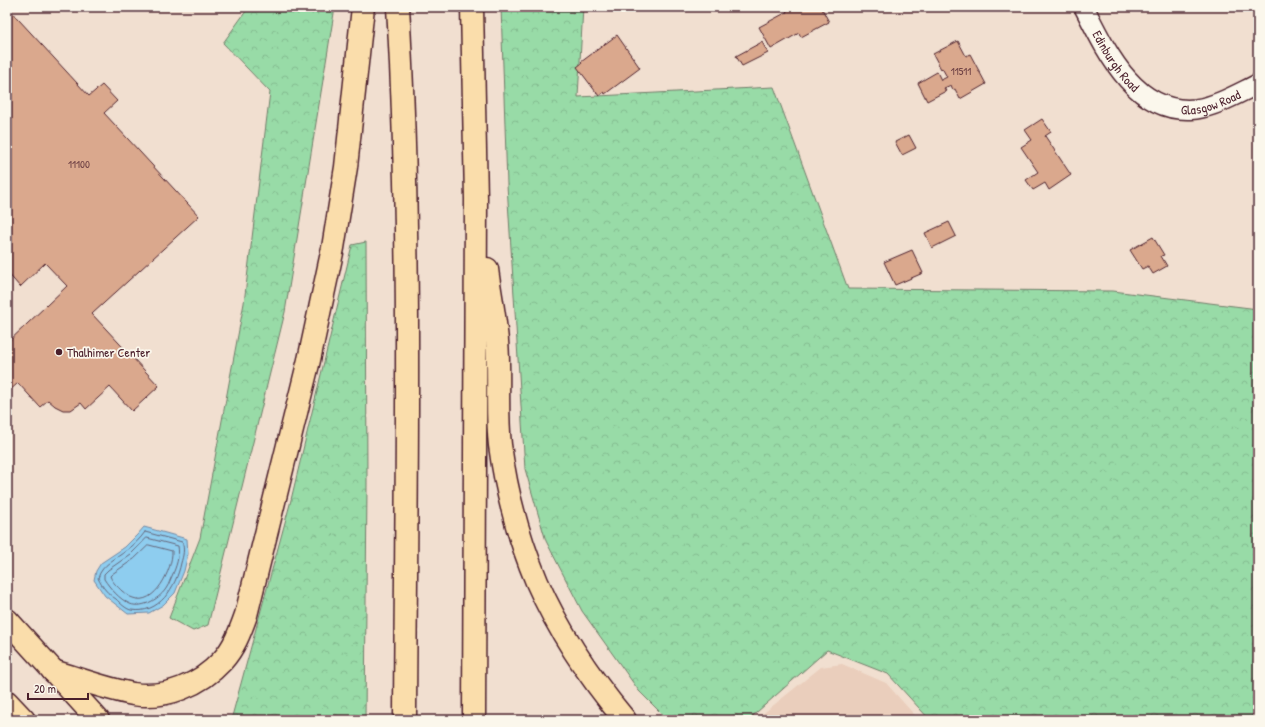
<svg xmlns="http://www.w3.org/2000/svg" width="1265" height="727" font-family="'Patrick Hand',sans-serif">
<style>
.built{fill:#eacebc}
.forest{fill:url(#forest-crowns);stroke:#717d69}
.water{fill:#8ecdef;stroke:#7387a1}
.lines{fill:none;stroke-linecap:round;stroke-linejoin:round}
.shore{stroke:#656579;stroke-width:1}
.building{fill:#daa88d;stroke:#4a1f2b}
.minor-casing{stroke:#4a1f2b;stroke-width:22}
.primary-casing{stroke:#4a1f2b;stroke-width:25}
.motorway-casing{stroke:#4a1f2b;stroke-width:25}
.minor{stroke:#fbf7ec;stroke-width:19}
.primary{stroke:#faddab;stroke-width:22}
.motorway{stroke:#faddab;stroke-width:22}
.poi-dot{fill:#4a1f2b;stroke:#fbf7ec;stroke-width:1.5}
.labels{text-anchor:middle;stroke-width:3.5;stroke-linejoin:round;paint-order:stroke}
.number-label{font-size:11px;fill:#6e4144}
.street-label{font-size:13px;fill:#4a1f2b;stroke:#fbf7ec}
.poi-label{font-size:13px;fill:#4a1f2b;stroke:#fbf7ec;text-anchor:start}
</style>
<defs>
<pattern id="forest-crowns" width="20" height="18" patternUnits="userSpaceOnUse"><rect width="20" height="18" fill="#98dba7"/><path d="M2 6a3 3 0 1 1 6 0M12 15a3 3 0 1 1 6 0" fill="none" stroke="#84bc90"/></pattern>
</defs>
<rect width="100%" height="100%" fill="#f1dfd0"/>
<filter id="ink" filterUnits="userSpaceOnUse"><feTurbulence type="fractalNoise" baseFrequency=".025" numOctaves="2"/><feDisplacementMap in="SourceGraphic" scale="8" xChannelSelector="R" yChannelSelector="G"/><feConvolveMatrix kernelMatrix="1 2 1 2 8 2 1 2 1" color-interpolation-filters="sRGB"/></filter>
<g filter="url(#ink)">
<polygon class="built" points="842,664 886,683 919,720 755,720 821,667"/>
<g class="forest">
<polygon points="249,7 335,7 285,312 208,625 193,631 169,618 200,538 244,303 270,92 223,43"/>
<polygon points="501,7 583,7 578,97 774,87 848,289 1113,291 1258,309 1258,720 930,720 888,674 827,650 748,720 668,720 639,691 582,611 546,541 525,469 507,185"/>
<polygon points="366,242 367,484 365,720 231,720 290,504 352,245"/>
</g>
<polygon class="water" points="144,527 187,539 188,554 184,571 175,593 163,605 149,613 128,614 105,596 94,580 96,571 101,563 125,547 137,535"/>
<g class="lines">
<g class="shore">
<path d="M145,532l37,10c3,7 1,14 -1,21 -5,24 -22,52 -50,47 -5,-1 -11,-7 -15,-11 -8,-5 -14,-12 -18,-21 4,-14 18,-19 29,-28 7,-5 13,-11 18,-18z"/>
<path d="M147,538l31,8c2,10 -2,21 -6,30 -2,4 -3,8 -5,11 -6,11 -24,22 -37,17 -11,-5 -20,-16 -26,-25v-5l4,-4 23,-16z"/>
<path d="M149,545l23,6c1,17 -17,56 -39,47 -4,-1 -8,-5 -11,-7 -5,-5 -9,-8 -12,-15l2,-2 22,-15z"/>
</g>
</g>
<g class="building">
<polygon points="7,7 89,96 102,85 117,101 104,113 199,216 92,314 159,386 132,411 110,387 86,409 81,403 71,410 63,410 55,406 48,400 40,407 18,383 7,393 7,343 67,286 45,263 20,287 7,272"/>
<polygon points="792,7 821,7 829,22 801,37 799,33 771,49 759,27 787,12 786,10"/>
<polygon points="617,35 640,68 605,94 604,92 599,96 577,67 582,63 581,62"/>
<polygon points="958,41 966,56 970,54 986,84 960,99 955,89 953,90 951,85 944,88 946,91 927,101 918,83 937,72 941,80 947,77 942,68 941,69 933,54"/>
<polygon points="762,42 768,53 742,66 736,56"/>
<polygon points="1042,119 1051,132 1045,136 1071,175 1049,190 1045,183 1033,190 1026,180 1038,172 1021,147 1032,140 1025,130"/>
<polygon points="909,135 916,148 902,155 895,142"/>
<polygon points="949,222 956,236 932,248 925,233"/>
<polygon points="1153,237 1164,255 1161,256 1167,266 1153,274 1148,266 1142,269 1130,250"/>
<polygon points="912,250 923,273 895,285 884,262"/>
</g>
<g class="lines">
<defs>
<g id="minor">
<path id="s1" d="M1084,7c22,44 52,109 112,102 21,-3 43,-16 62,-25"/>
</g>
<g id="primary">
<polyline points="7,620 98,720"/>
<polyline points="7,702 24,720"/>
</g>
<g id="motorway">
<path d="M398,7c14,237 8,475 7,713"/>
<polyline points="472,7 476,199 474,720"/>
<path d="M487,269c3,24 8,48 10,72 3,35 -1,69 3,104 6,46 19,94 37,137 22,50 53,96 88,138"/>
<path d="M53,671c27,8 53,18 80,23 33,5 67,-9 89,-33 12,-13 18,-29 24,-46l63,-255 24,-112 13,-81 17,-160"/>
</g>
</defs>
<use href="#minor" class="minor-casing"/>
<use href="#primary" class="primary-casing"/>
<use href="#motorway" class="motorway-casing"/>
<use href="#minor" class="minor"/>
<use href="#primary" class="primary"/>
<use href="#motorway" class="motorway"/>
</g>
</g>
<circle class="poi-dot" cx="59" cy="352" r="4"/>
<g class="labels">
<g class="number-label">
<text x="961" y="75">11511</text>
<text x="79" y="168">11100</text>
</g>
<g class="street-label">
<text dy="5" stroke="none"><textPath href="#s1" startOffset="63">Edinburgh Road</textPath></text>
<text dy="5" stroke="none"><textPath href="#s1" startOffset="178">Glasgow Road</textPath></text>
</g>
<g class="poi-label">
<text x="67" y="357">Thalhimer Center</text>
</g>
</g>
<rect width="1265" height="727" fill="none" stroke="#fbf7ec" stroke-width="24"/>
<rect x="12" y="12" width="1241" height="703" fill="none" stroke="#4a1f2b" stroke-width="1.5" filter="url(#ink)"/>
<path d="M28 693v6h60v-6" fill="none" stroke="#4a1f2b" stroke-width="2"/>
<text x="34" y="693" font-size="12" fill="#4a1f2b" stroke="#fbf7ec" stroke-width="3" paint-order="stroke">20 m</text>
</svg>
